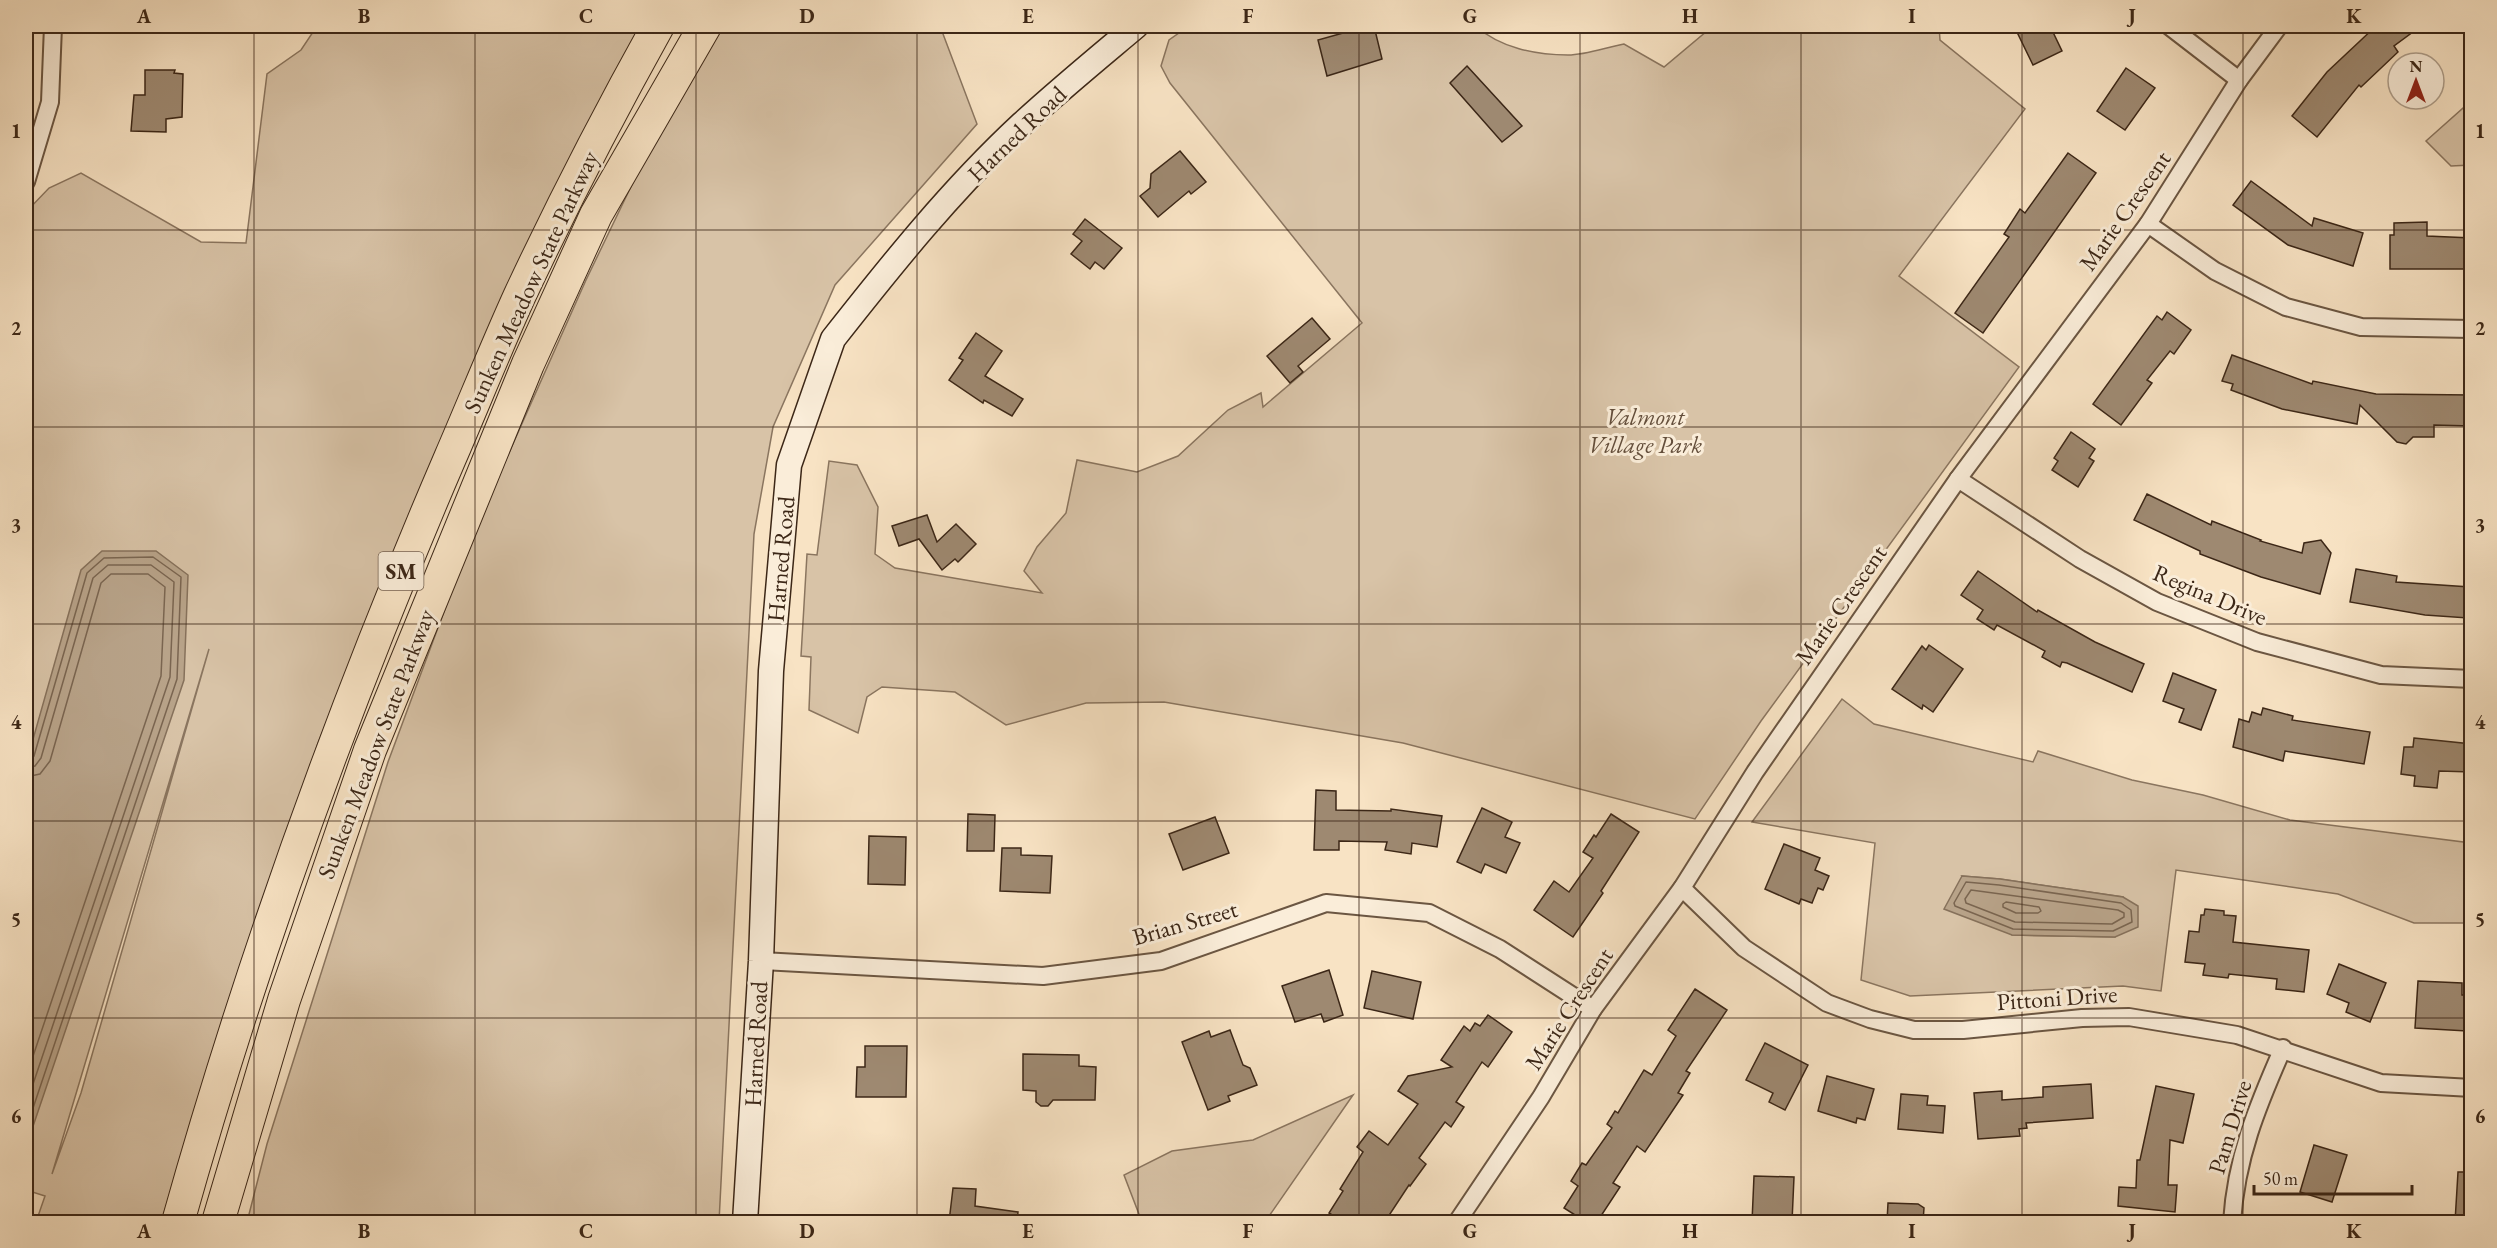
<svg xmlns="http://www.w3.org/2000/svg" width="2497" height="1248" font-family="'EB Garamond',serif">
<style>
.green{fill:#d8c3a7;stroke:#8a755f;stroke-width:1.5;fill-rule:evenodd}
.water{fill:#b8a389;stroke:#86715b;stroke-width:1.5}
.lines{fill:none;stroke-linecap:round;stroke-linejoin:round}
.shore{stroke:#7a6550;stroke-width:1.5}
.building{fill:#9e8971;stroke:#3c2717;stroke-width:1.5}
.street-casing{stroke:#6b5642;stroke-width:20}
.secondary-casing{stroke:#3c2717;stroke-width:27}
.highway-casing{stroke:#3c2717;stroke-width:34}
.street{stroke:#faedd9;stroke-width:16}
.secondary{stroke:#faedd9;stroke-width:24}
.highway{stroke:#f8e3c4;stroke-width:32}
.grid{fill:none;stroke:#3c2717;stroke-width:1.5;stroke-opacity:0.55}
.labels{text-anchor:middle;stroke-width:6;stroke-linejoin:round;paint-order:stroke}
.shield{fill:#faedd9;stroke:#756251;stroke-width:1.5}
.shield-label{font-size:22px;font-weight:bold;fill:#3c2717}
.street-label{font-size:24px;fill:#3c2717;stroke:#faedd9}
.park-label{font-size:24px;font-style:italic;fill:#634e3b;stroke:#faedd9}
.neatline{fill:none;stroke:#3c2717;stroke-width:2}
.grid-label{font-size:20px;text-anchor:middle;font-weight:bold;fill:#3c2717}
</style>
<rect width="100%" height="100%" fill="#f8e3c4"/>
<filter id="stains"><feTurbulence type="fractalNoise" baseFrequency=".00333" numOctaves="4"/><feColorMatrix values="0 0 0 0 .2 0 0 0 0 .09 0 0 0 0 .02 0 0 0 .5 -.17"/></filter>
<radialGradient id="worn" r=".72"><stop offset=".6" stop-color="#630" stop-opacity="0"/><stop offset="1" stop-color="#630" stop-opacity=".3"/></radialGradient>
<g class="green">
<path d="M317,26h331l-215,434 -115,283 -157,479h-125l9,-26 -19,-6v-978l23,-24 32,-15 120,69 45,1 21,-169 34,-24zM209,649l-128,444 -29,81z"/>
<polygon points="719,26 940,26 977,124 835,285 773,427 754,534 719,1222 247,1222 267,1144 388,762 474,531 586,280 638,172"/>
<path d="M1189,26h287c24,22 60,29 92,29 18,0 39,-8 56,-11l40,23 49,-41h226l1,14 85,69 -126,167 120,91 -258,354 -66,98 -292,-76 -239,-41 -78,1 -80,22 -51,-33 -73,-5 -15,10 -9,36 -49,-23 2,-53 -10,-1 6,-102 10,1 12,-94 28,4 21,42 -3,47 20,14 147,25 -18,-22 13,-24 29,-34 11,-53 60,12 41,-16 50,-46 33,-17 2,14 99,-84 -192,-240 -9,-17 8,-26z"/>
<polygon points="2471,101 2471,165 2451,166 2426,141"/>
<path d="M1842,699l32,25 159,38 5,-11 94,29 71,15 87,25 181,23v80h-57l-76,-29 -162,-24 -15,121 -38,-5 -213,10 -49,-16 14,-137 -123,-21zM1962,876l38,3 123,18 -8,40 -103,-2z"/>
<polygon points="1353,1095 1265,1222 1142,1222 1124,1175 1172,1151 1253,1140"/>
</g>
<g class="water">
<polygon points="102,551 156,551 188,575 184,680 26,1147 26,764 81,570"/>
<polygon points="1962,876 2000,879 2123,897 2138,906 2138,927 2115,937 2012,935 1944,909"/>
</g>
<g class="lines">
<g class="shore">
<polyline points="26,761 31,760 34,756 87,573 104,558 153,557 181,577 177,679 26,1129"/>
<polyline points="26,768 35,766 41,758 93,578 108,565 151,565 174,582 170,677 26,1105"/>
<polyline points="26,777 40,774 50,761 101,583 111,574 148,574 165,587 161,676 26,1077"/>
<polygon points="1966,882 1999,885 2121,903 2131,910 2132,922 2113,931 2013,929 1955,906 1954,903"/>
<polygon points="1971,890 2118,910 2124,913 2124,917 2112,924 2015,922 1966,903 1965,899"/>
<polygon points="2006,902 2039,907 2041,911 2038,913 2016,913 2003,907 2003,904"/>
</g>
</g>
<g class="building">
<polygon points="1368,26 1374,26 1382,59 1327,76 1318,40"/>
<polygon points="2014,26 2050,26 2062,51 2033,65"/>
<polygon points="2376,26 2421,26 2394,46 2398,52 2361,87 2359,85 2317,137 2292,116 2327,72"/>
<polygon points="1467,66 1522,126 1502,142 1450,83"/>
<polygon points="2126,68 2155,88 2125,130 2097,111"/>
<polygon points="145,70 175,70 174,73 183,74 182,117 166,119 166,132 131,131 134,95 145,95"/>
<polygon points="1180,151 1206,182 1191,194 1189,191 1158,217 1140,196 1150,188 1151,174"/>
<polygon points="2068,153 2096,173 1983,333 1955,313 2009,237 2004,234 2020,209 2025,213"/>
<polygon points="2251,181 2312,226 2314,218 2363,233 2353,266 2288,245 2233,205"/>
<polygon points="1085,219 1122,248 1104,269 1095,262 1090,269 1071,254 1082,241 1073,234"/>
<polygon points="2427,222 2427,236 2472,238 2472,269 2390,269 2390,235 2394,235 2394,223"/>
<polygon points="2167,312 2191,330 2174,354 2170,351 2147,380 2152,383 2121,425 2093,404 2157,316 2162,320"/>
<polygon points="1312,318 1330,339 1298,366 1303,372 1290,383 1267,356"/>
<polygon points="976,333 1002,351 985,376 1023,399 1012,416 984,400 983,403 949,380 963,360 959,358"/>
<polygon points="2232,355 2312,384 2313,381 2376,394 2472,395 2472,426 2434,425 2434,437 2413,437 2406,444 2397,442 2360,405 2357,424 2282,409 2231,390 2233,384 2222,381"/>
<polygon points="2071,432 2095,449 2089,458 2094,461 2078,487 2052,470 2058,461 2054,458"/>
<polygon points="2147,494 2211,525 2212,521 2261,540 2260,541 2302,553 2304,543 2321,540 2331,553 2320,594 2261,577 2200,554 2200,551 2134,520"/>
<polygon points="927,515 937,542 956,524 976,544 958,562 955,559 942,570 919,539 899,546 892,526"/>
<polygon points="2356,569 2397,576 2396,582 2470,587 2468,618 2425,615 2350,602"/>
<polygon points="1978,571 2037,612 2038,610 2095,642 2144,664 2132,692 2067,663 2062,662 2060,667 2042,657 2045,651 1997,625 1994,630 1977,619 1983,610 1961,595"/>
<polygon points="1929,645 1963,669 1933,712 1923,705 1922,709 1892,689 1922,646 1926,650"/>
<polygon points="2173,673 2216,690 2201,730 2179,722 2184,709 2163,701"/>
<polygon points="2263,708 2293,716 2292,720 2370,732 2364,764 2285,751 2283,761 2233,747 2239,719 2249,722 2252,712 2261,715"/>
<polygon points="2414,738 2472,744 2472,772 2439,771 2437,788 2414,786 2415,776 2401,774 2404,747 2413,747"/>
<polygon points="1316,790 1336,791 1336,810 1391,811 1391,809 1442,816 1437,847 1412,843 1411,854 1385,850 1387,842 1339,841 1339,850 1314,850"/>
<polygon points="1482,808 1512,822 1505,837 1520,843 1506,873 1485,864 1481,873 1457,862"/>
<polygon points="968,814 995,815 994,851 967,851"/>
<polygon points="1611,814 1639,832 1601,891 1603,893 1573,937 1534,910 1554,881 1569,892 1593,858 1583,852 1594,835 1596,837"/>
<polygon points="1215,817 1229,853 1183,870 1169,834"/>
<polygon points="869,836 906,837 905,885 868,884"/>
<polygon points="1784,844 1820,858 1815,870 1829,876 1823,890 1818,888 1812,903 1801,899 1799,904 1765,889"/>
<polygon points="1002,848 1021,848 1021,855 1052,856 1050,893 1000,891"/>
<polygon points="2205,909 2224,911 2224,915 2236,916 2233,942 2309,950 2304,992 2276,989 2277,979 2229,974 2228,978 2203,975 2205,964 2185,962 2189,931 2199,932 2201,915 2204,915"/>
<polygon points="2339,964 2386,983 2370,1022 2346,1012 2349,1003 2327,994"/>
<polygon points="1329,970 1343,1015 1324,1022 1321,1014 1295,1022 1282,986"/>
<polygon points="1372,971 1421,982 1413,1019 1364,1008"/>
<polygon points="2418,981 2462,983 2462,995 2469,995 2467,1031 2415,1028"/>
<polygon points="1695,989 1727,1010 1686,1071 1690,1073 1678,1093 1683,1095 1645,1152 1637,1146 1613,1183 1620,1187 1597,1222 1586,1222 1564,1208 1578,1186 1571,1181 1582,1163 1586,1165 1612,1128 1607,1124 1615,1111 1618,1113 1644,1070 1652,1075 1676,1036 1668,1030"/>
<polygon points="1488,1015 1512,1032 1488,1067 1482,1062 1456,1102 1464,1107 1451,1127 1445,1122 1419,1158 1426,1164 1410,1186 1409,1185 1386,1220 1378,1215 1373,1222 1343,1222 1329,1213 1343,1191 1340,1189 1363,1152 1357,1147 1369,1131 1388,1145 1418,1104 1398,1091 1408,1076 1452,1067 1441,1060 1464,1026 1470,1031 1475,1023 1480,1026"/>
<polygon points="1230,1030 1243,1065 1250,1068 1257,1085 1228,1096 1230,1101 1208,1110 1182,1042 1209,1031 1211,1037"/>
<polygon points="1765,1043 1808,1065 1785,1110 1769,1102 1773,1093 1746,1080"/>
<polygon points="865,1046 907,1046 906,1097 856,1097 857,1067 865,1067"/>
<polygon points="1023,1054 1079,1055 1079,1066 1096,1067 1095,1100 1053,1100 1048,1106 1041,1106 1036,1102 1036,1091 1023,1090"/>
<polygon points="1827,1076 1874,1089 1865,1120 1857,1118 1856,1123 1818,1111"/>
<polygon points="2091,1084 2093,1118 2026,1123 2027,1128 2019,1129 2020,1136 1978,1139 1974,1093 2002,1091 2002,1100 2043,1097 2043,1087"/>
<polygon points="2156,1086 2194,1094 2183,1143 2170,1140 2168,1185 2177,1185 2175,1212 2118,1206 2119,1187 2136,1188 2137,1160 2140,1160"/>
<polygon points="1901,1094 1928,1096 1927,1105 1945,1106 1943,1133 1898,1129"/>
<polygon points="2314,1145 2347,1155 2332,1202 2300,1192"/>
<polygon points="2458,1172 2472,1172 2472,1222 2455,1222"/>
<polygon points="1754,1176 1794,1177 1792,1222 1752,1222"/>
<polygon points="953,1188 976,1189 975,1206 1018,1212 1017,1222 949,1222"/>
<polygon points="1888,1203 1918,1204 1924,1208 1923,1222 1887,1222"/>
</g>
<g class="lines">
<defs>
<g id="street">
<polyline points="2169,26 2239,80"/>
<polyline points="26,182 50,102 53,26"/>
<polyline points="2148,224 2215,271 2286,307 2361,327 2472,329"/>
<polyline points="1958,479 2080,559 2157,602 2257,642 2381,675 2472,679"/>
<polyline points="1682,888 1744,948 1827,1003 1870,1019 1914,1030 1963,1030 2082,1018 2129,1017 2237,1035 2381,1083 2472,1088"/>
<polyline points="761,961 1043,976 1161,961 1326,903 1429,913 1500,949 1593,1009"/>
<polyline points="1457,1222 1541,1097 1593,1009 1682,888 1755,772 1958,479 2148,224 2239,80 2279,26"/>
<path d="M2232,1222c4,-64 25,-115 51,-174"/>
</g>
<path id="secondary" d="M745,1222l16,-261 10,-290 18,-206 44,-126c59,-75 119,-150 189,-215 37,-34 76,-66 114,-98"/>
<g id="highway">
<path d="M178,1222c73,-260 165,-515 272,-764 23,-53 45,-108 69,-161 43,-92 90,-183 139,-271"/>
<polyline points="218,1222 284,1000 370,750 528,364 596,215 705,26"/>
</g>
</defs>
<use href="#street" class="street-casing"/>
<use href="#secondary" class="secondary-casing"/>
<use href="#highway" class="highway-casing"/>
<use href="#street" class="street"/>
<use href="#secondary" class="secondary"/>
<use href="#highway" class="highway"/>
</g>
<path class="grid" d="M254,26v1196M475,26v1196M696,26v1196M917,26v1196M1138,26v1196M1359,26v1196M1580,26v1196M1801,26v1196M2022,26v1196M2243,26v1196M26,230h2446M26,427h2446M26,624h2446M26,821h2446M26,1018h2446"/>
<g class="labels">
<rect class="shield" x="378.5" y="552" width="45" height="38" rx="4.5"/>
<g class="shield-label">
<text x="401" y="579">SM</text>
</g>
<g class="street-label">
<text transform="translate(1017 134) rotate(-44)" y="8">Harned Road</text>
<text transform="translate(2125 211) rotate(-55)" y="8">Marie Crescent</text>
<text transform="translate(531 282) rotate(-65)" y="8">Sunken Meadow State Parkway</text>
<text transform="translate(781 559) rotate(-85)" y="8">Harned Road</text>
<text transform="translate(2210 595) rotate(23)" y="8">Regina Drive</text>
<text transform="translate(1841 605) rotate(-55)" y="8">Marie Crescent</text>
<text transform="translate(376 744) rotate(-69)" y="8">Sunken Meadow State Parkway</text>
<text transform="translate(1185 923) rotate(-16)" y="8">Brian Street</text>
<text transform="translate(2057 998) rotate(-4)" y="8">Pittoni Drive</text>
<text transform="translate(1569 1009) rotate(-57)" y="8">Marie Crescent</text>
<text transform="translate(756 1044) rotate(-87)" y="8">Harned Road</text>
<text transform="translate(2230 1127) rotate(-73)" y="8">Pam Drive</text>
</g>
<g class="park-label">
<text x="1645" y="425">Valmont<tspan x="1645" dy="28">Village Park</tspan></text>
</g>
</g>
<rect width="2497" height="1248" fill="none" stroke="#f8e3c4" stroke-width="66"/>
<g transform="translate(2416 81)"><circle r="28" fill="#faedd9" stroke="#ae9e8b" stroke-width="1.5"/>
<path d="M0-4.5L10 22L0 15L-10 22Z" fill="#8f2418"/>
<text y="-9" font-size="16" font-weight="bold" text-anchor="middle" fill="#3c2717">N</text>
</g>
<path d="M2254 1185v9h158v-9" fill="none" stroke="#3c2717" stroke-width="3"/>
<text x="2263" y="1185" font-size="18" fill="#3c2717" stroke="#faedd9" stroke-width="4.5" paint-order="stroke">50 m</text>
<rect x="33" y="33" width="2431" height="1182" class="neatline"/>
<g class="grid-label">
<text x="144" y="23">A</text>
<text x="364" y="23">B</text>
<text x="586" y="23">C</text>
<text x="807" y="23">D</text>
<text x="1028" y="23">E</text>
<text x="1248" y="23">F</text>
<text x="1470" y="23">G</text>
<text x="1690" y="23">H</text>
<text x="1912" y="23">I</text>
<text x="2132" y="23">J</text>
<text x="2354" y="23">K</text>
<text x="16" y="138">1</text>
<text x="2480" y="138">1</text>
<text x="16" y="335">2</text>
<text x="2480" y="335">2</text>
<text x="16" y="532">3</text>
<text x="2480" y="532">3</text>
<text x="16" y="729">4</text>
<text x="2480" y="729">4</text>
<text x="16" y="926">5</text>
<text x="2480" y="926">5</text>
<text x="16" y="1123">6</text>
<text x="2480" y="1123">6</text>
<text x="144" y="1238">A</text>
<text x="364" y="1238">B</text>
<text x="586" y="1238">C</text>
<text x="807" y="1238">D</text>
<text x="1028" y="1238">E</text>
<text x="1248" y="1238">F</text>
<text x="1470" y="1238">G</text>
<text x="1690" y="1238">H</text>
<text x="1912" y="1238">I</text>
<text x="2132" y="1238">J</text>
<text x="2354" y="1238">K</text>
</g>
<rect width="100%" height="100%" filter="url(#stains)"/>
<rect width="100%" height="100%" fill="url(#worn)"/>
</svg>
